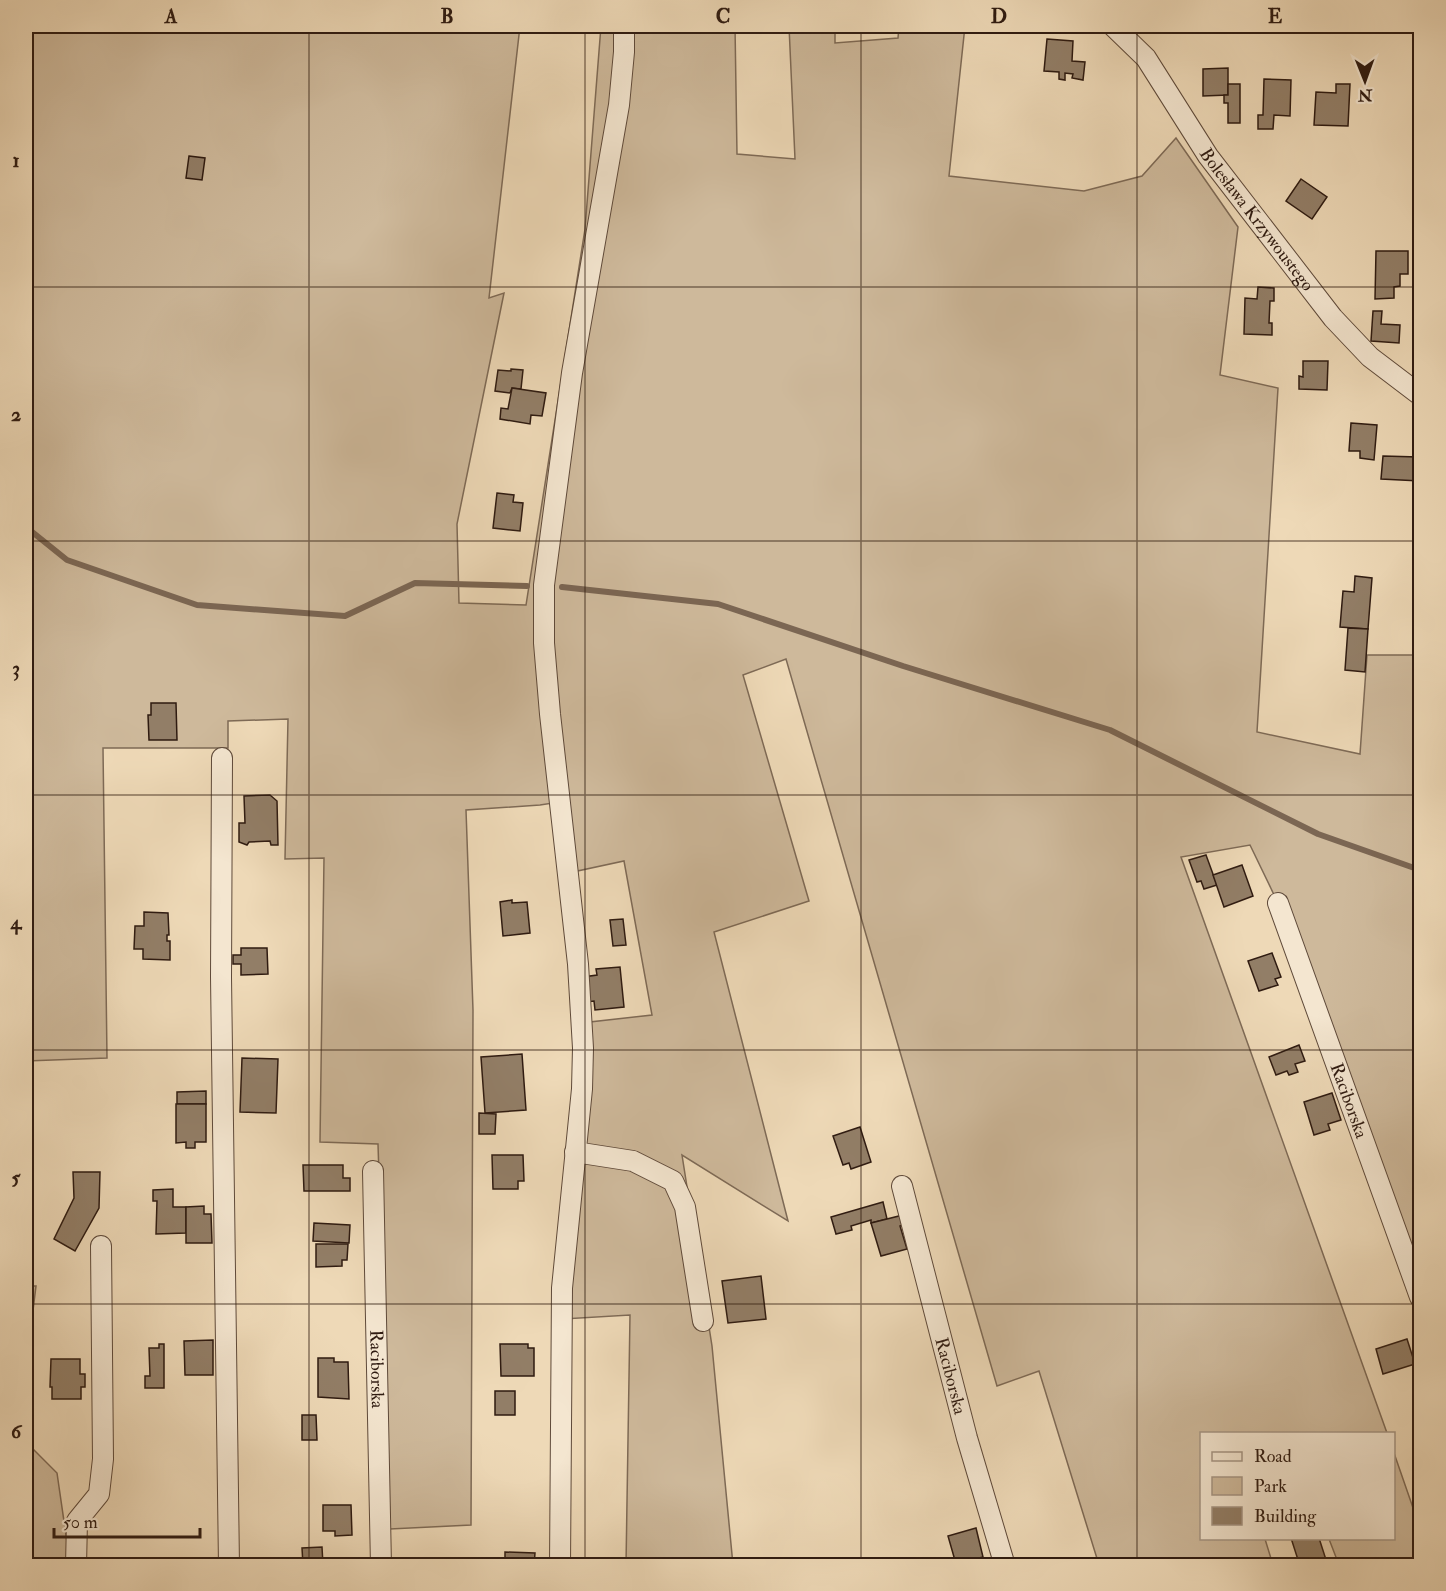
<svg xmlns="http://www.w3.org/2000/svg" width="1446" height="1591" font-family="'IM FELL Double Pica',serif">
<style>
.green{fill:#ceb99b;stroke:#7e6a56;stroke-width:1.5}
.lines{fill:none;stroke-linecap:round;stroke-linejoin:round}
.stream{stroke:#7b6653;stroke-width:6}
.building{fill:#927e67;stroke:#2f1b11;stroke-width:1.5}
.minor-casing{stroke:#5f4a3a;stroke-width:22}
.minor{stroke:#f4e6d0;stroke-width:20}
.grid{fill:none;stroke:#2f1b11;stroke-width:1.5;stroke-opacity:0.55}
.labels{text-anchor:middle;stroke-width:4.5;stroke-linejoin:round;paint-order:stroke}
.street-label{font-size:18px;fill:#2f1b11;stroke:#f4e6d0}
.neatline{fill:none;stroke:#2f1b11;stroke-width:2}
.grid-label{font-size:20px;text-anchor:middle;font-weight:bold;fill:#2f1b11}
</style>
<rect width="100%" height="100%" fill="#eed9b7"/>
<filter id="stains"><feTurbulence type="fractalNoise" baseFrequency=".00333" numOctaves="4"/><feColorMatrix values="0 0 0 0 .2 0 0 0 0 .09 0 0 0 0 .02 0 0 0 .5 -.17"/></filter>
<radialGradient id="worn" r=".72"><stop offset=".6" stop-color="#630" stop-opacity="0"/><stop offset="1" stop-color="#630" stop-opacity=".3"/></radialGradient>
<g class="green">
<polygon points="26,26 387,26 387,31 410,26 450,26 450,31 520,26 489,298 504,293 457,524 459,603 526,605 585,229 601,26 735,26 737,154 795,159 789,26 835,26 835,43 898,38 899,26 965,26 949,176 1084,191 1142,176 1176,138 1238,227 1220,375 1278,388 1257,732 1360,754 1367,655 1420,655 1420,1297 1278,903 1250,845 1181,857 1387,1433 1202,1434 1202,1538 1265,1539 1273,1565 1099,1565 1039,1371 997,1386 786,659 743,675 809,901 714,932 788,1221 682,1155 712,1346 733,1565 626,1565 630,1315 563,1319 581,1023 652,1015 624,861 568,873 559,802 540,805 466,810 473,1010 471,1525 390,1529 378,1144 320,1142 324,858 285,859 288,719 228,721 228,748 103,748 107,1058 26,1061"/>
<polygon points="26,1286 36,1286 26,1367"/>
<polygon points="29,1445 57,1473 67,1542 67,1565 26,1566 26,1472"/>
<polygon points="1394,1453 1420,1528 1420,1565 1339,1565 1329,1539 1394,1538"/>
</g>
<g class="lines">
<g class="stream">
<polyline points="26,527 67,560 197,605 345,616 415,583 527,586"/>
<polyline points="562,587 718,604 903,666 1110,730 1318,834 1420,870"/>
</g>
</g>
<g class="building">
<polygon points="1047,39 1073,41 1072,61 1085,62 1083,80 1072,78 1073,74 1065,73 1065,80 1059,79 1059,72 1044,71"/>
<polygon points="1228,68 1228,95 1203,96 1203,69"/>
<polygon points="1264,79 1291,80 1290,116 1274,115 1273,129 1258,129 1258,115 1263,115"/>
<polygon points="1228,84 1240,84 1240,123 1228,123 1228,103 1224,103 1224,95 1228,95"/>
<polygon points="1336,84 1350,84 1348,126 1314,125 1316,92 1336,93"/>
<polygon points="189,156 205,158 202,180 186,178"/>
<polygon points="1301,179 1327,197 1312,219 1286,201"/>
<polygon points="1376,251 1408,251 1408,274 1400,274 1400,286 1394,287 1394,298 1375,299"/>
<polygon points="1258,287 1274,288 1274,301 1270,301 1269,323 1272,323 1272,335 1244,334 1245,298 1257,299"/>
<polygon points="1373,311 1382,311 1381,324 1400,325 1399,343 1371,341"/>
<polygon points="1303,361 1328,361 1327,390 1299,389 1299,376 1303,377"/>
<polygon points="511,369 523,370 521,389 512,388 510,393 495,391 498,370 511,371"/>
<polygon points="512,388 546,393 542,416 531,415 530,424 500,419 501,408 508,409"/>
<polygon points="1351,423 1377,425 1374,460 1360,458 1360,451 1349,451"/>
<polygon points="1383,456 1418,457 1418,465 1420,465 1420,481 1381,479"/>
<polygon points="497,493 514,495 513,502 523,503 520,531 493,528"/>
<polygon points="1355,576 1372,578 1368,629 1340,627 1343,591 1354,592"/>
<polygon points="1348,628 1368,629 1365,672 1345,670"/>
<polygon points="151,703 176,703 177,740 149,740 148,715 151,715"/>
<polygon points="270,795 277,801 278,845 271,845 270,841 249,842 247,845 239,842 239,823 245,823 244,796"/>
<polygon points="1206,855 1217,885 1204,889 1201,881 1197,882 1189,860"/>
<polygon points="1242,865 1253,896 1224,907 1213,875"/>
<polygon points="512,900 512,903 527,902 530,933 503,936 500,902"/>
<polygon points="144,912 168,913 169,935 167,935 167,941 170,941 170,960 143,959 143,949 134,949 135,926 144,926"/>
<polygon points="623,919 626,945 613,946 610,920"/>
<polygon points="241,948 267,948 268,974 241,975 241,964 233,964 233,955 241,955"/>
<polygon points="1272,953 1281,977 1275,979 1278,985 1259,991 1248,961"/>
<polygon points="620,967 624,1007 595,1010 594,1001 586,1002 583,977 597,975 596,969"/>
<polygon points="1299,1045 1305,1061 1295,1064 1298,1072 1289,1075 1287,1071 1276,1075 1269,1057"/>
<polygon points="522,1054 526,1110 485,1113 481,1057"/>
<polygon points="242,1058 278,1059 276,1113 240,1112"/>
<polygon points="206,1091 206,1104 177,1104 177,1092"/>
<polygon points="1332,1093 1341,1120 1328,1124 1330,1130 1314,1135 1304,1102"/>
<polygon points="176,1104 206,1104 206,1142 195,1142 195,1148 186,1148 186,1142 176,1143"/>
<polygon points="479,1113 496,1114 495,1134 479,1134"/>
<polygon points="860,1127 871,1162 851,1169 849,1163 843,1165 833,1136"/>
<polygon points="492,1155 523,1155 524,1181 518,1181 518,1189 493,1189"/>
<polygon points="303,1165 343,1165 343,1178 350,1178 350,1191 304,1191"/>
<polygon points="73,1172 100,1172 99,1208 75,1251 54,1239 74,1198"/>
<polygon points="173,1189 173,1207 186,1207 186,1233 156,1234 157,1201 153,1201 153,1190"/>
<polygon points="883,1202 887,1219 871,1223 871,1220 851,1226 852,1230 836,1234 831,1217"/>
<polygon points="204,1206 204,1214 211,1214 212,1243 186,1243 186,1207"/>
<polygon points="903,1215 906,1224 900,1226 907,1249 881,1256 871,1223"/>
<polygon points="314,1223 350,1225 349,1243 313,1241"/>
<polygon points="316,1244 348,1244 347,1260 342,1260 342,1266 316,1267"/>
<polygon points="761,1276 766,1319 728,1323 722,1281"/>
<polygon points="1407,1339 1415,1364 1383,1374 1376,1349"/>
<polygon points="213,1340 213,1375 185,1375 184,1341"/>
<polygon points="159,1344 164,1344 164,1388 145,1388 145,1376 150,1376 149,1348 159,1348"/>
<polygon points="500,1344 528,1344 528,1348 534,1348 534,1376 501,1376"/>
<polygon points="318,1358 334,1358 334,1362 348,1362 349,1399 318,1397"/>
<polygon points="51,1359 80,1359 80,1374 85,1374 85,1387 81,1387 81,1399 52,1399 52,1387 50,1387"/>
<rect x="495" y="1391" width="20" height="24"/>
<polygon points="302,1415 316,1415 317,1440 302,1440"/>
<polygon points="323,1505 351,1505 352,1535 335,1536 335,1531 323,1531"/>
<polygon points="976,1528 983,1557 956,1564 948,1536"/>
<polygon points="1291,1538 1319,1538 1328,1566 1300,1566"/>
<polygon points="322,1547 323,1565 303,1565 302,1548"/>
<polygon points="505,1552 535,1553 534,1566 505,1566"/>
</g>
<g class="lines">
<defs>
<g id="minor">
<path id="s1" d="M1113,26l33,32 62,98 125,162 37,39 50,38"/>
<polyline points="222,758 221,977 229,1566"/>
<path id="s2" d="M1278,903l142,394"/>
<polyline points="575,1152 633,1161 673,1181 685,1207 703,1321"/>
<path id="s3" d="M373,1171l8,395"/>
<path id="s4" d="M902,1186l65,252 38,128"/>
<polyline points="76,1566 77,1521 99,1494 103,1459 101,1246"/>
<polyline points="560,1566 562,1288 582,1089 583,1048 578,964 550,714 544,643 544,585 572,373 619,105 624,52 624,26"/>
</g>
</defs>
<use href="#minor" class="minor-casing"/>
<use href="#minor" class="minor"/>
</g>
<path class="grid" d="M309,26v1540M585,26v1540M861,26v1540M1137,26v1540M26,287h1394M26,541h1394M26,795h1394M26,1050h1394M26,1304h1394"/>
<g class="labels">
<g class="street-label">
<text dy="6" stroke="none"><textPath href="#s1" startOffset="242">Bolesława Krzywoustego</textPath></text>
<text dy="6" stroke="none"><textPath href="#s2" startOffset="210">Raciborska</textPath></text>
<text dy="6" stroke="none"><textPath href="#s3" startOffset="198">Raciborska</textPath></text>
<text dy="6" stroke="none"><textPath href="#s4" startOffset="196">Raciborska</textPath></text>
</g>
</g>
<rect width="1446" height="1591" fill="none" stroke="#eed9b7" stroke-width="66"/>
<rect x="1200" y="1432" width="195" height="108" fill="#f4e6d0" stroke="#a59584" stroke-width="1.5"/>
<rect x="1212" y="1452" width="30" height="9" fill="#f4e6d0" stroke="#a59584" stroke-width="1.5"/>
<text x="1254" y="1462" font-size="18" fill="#2f1b11">Road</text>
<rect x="1212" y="1477" width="30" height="18" fill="#ceb99b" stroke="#a59584" stroke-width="1.5"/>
<text x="1254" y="1492" font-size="18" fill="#2f1b11">Park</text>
<rect x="1212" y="1507" width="30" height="18" fill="#927e67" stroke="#a59584" stroke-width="1.5"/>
<text x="1254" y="1522" font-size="18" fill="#2f1b11">Building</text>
<g transform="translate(1365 81) rotate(179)" stroke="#f4e6d0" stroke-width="4.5" paint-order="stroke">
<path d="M0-4.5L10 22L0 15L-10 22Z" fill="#2f1b11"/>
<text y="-9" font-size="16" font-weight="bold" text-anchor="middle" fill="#2f1b11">N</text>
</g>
<path d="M54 1528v9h146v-9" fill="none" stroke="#2f1b11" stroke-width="3"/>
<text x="63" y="1528" font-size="18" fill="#2f1b11" stroke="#f4e6d0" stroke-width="4.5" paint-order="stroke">50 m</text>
<rect x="33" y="33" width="1380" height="1525" class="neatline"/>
<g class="grid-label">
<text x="171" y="23">A</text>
<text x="447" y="23">B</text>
<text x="723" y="23">C</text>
<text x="999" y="23">D</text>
<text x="1275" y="23">E</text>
<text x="16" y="167">1</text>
<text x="16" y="421">2</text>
<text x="16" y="675">3</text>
<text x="16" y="929">4</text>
<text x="16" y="1184">5</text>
<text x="16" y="1438">6</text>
</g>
<rect width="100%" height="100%" filter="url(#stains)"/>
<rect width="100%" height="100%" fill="url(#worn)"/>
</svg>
